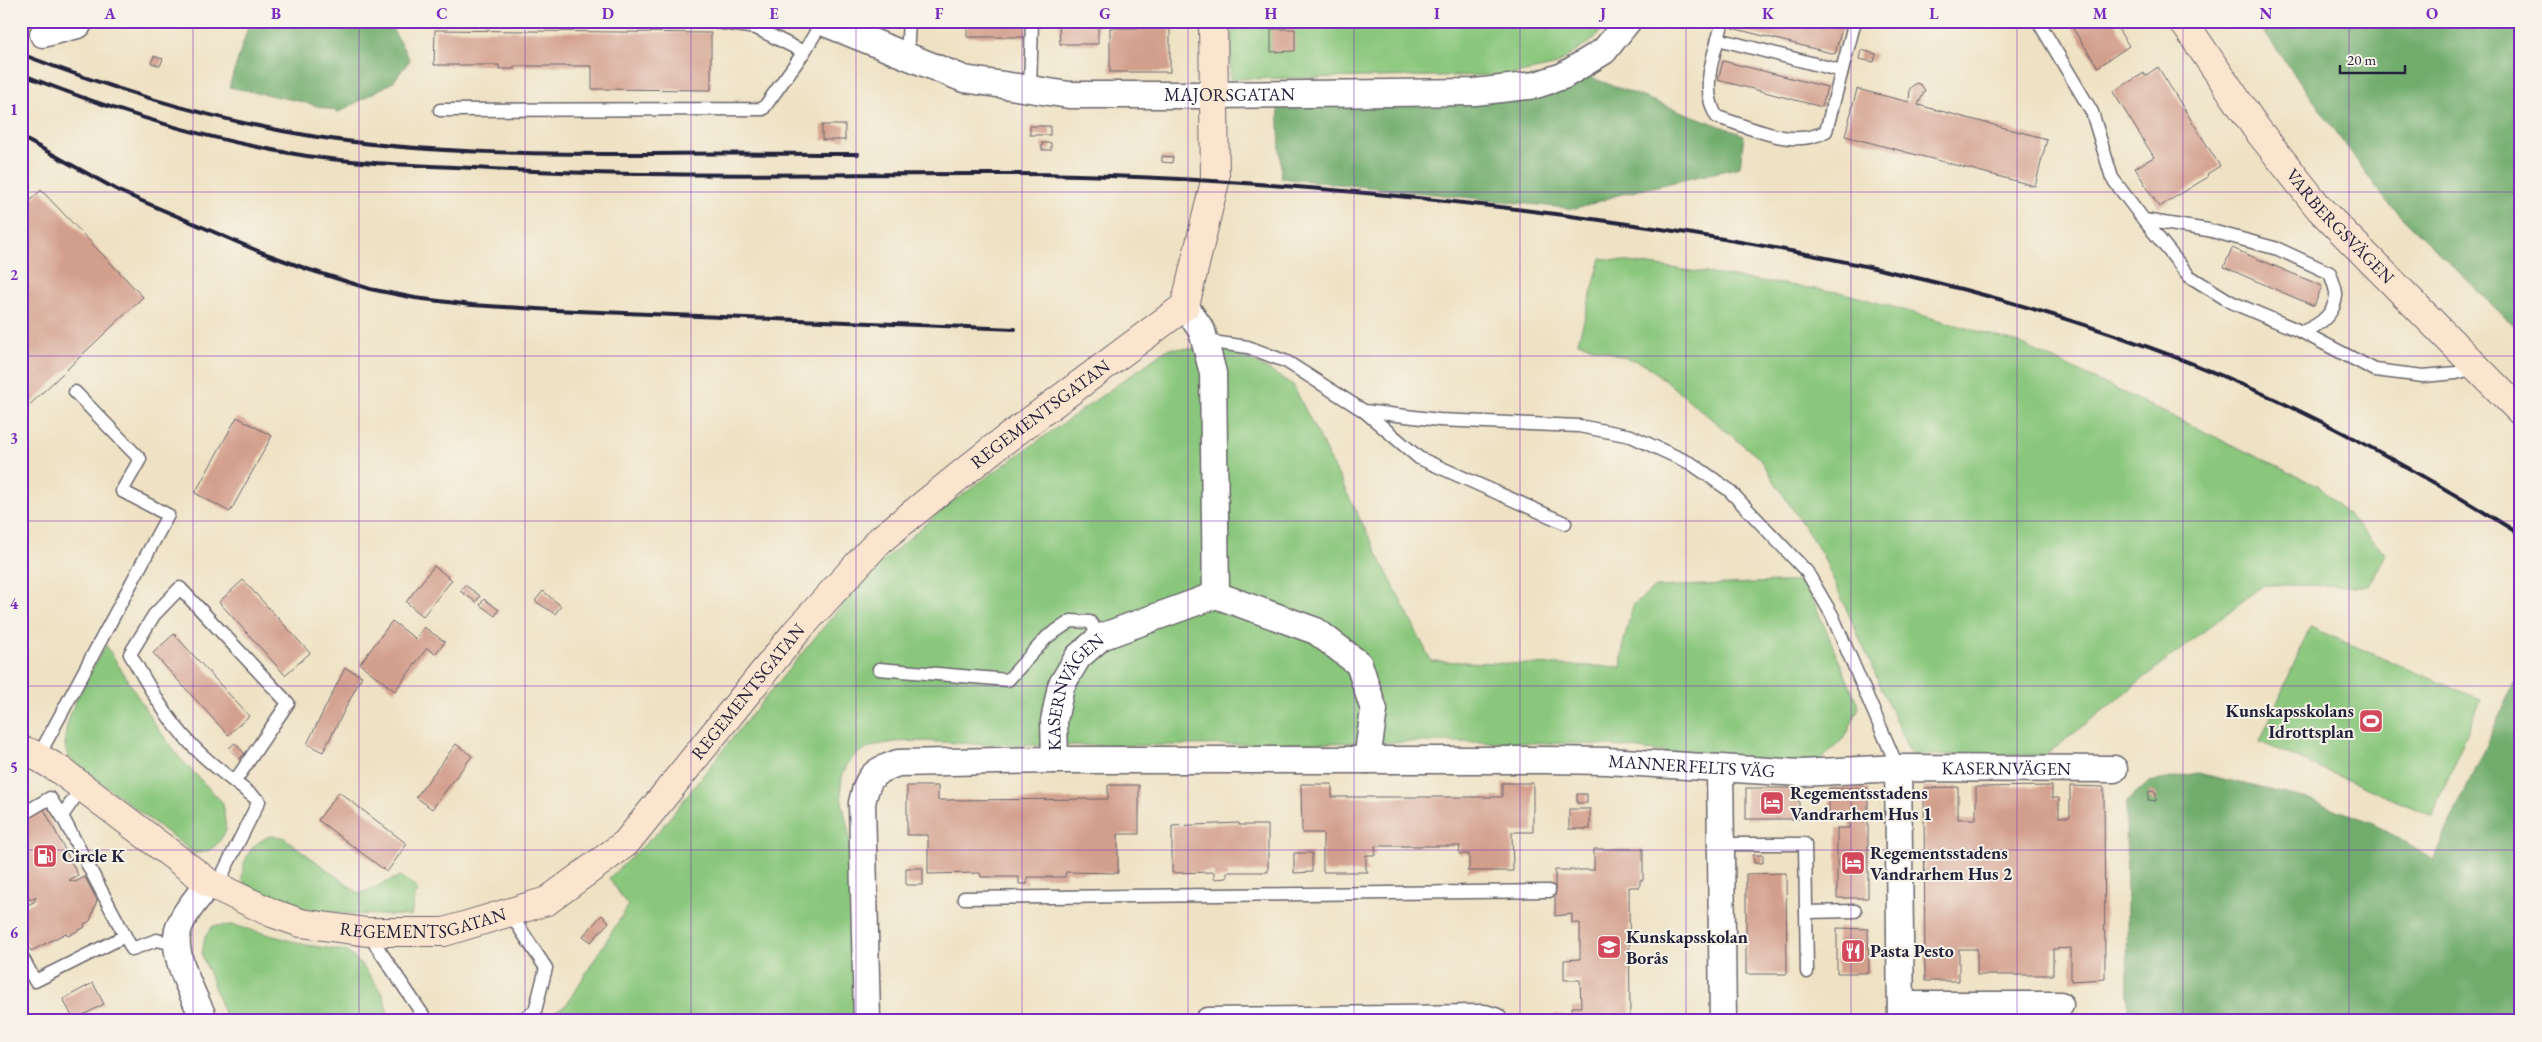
<svg xmlns="http://www.w3.org/2000/svg" width="2542" height="1042" font-family="'EB Garamond',serif">
<style>
.green{fill:#8ac77d;stroke:#56745c}
.forest{fill:#6fac6c;stroke:#486754}
.building{fill:#d39f8d}
.lines{fill:none;stroke-linecap:round;stroke-linejoin:round}
.lane-casing{stroke:#6a656b;stroke-width:15}
.street-casing{stroke:#6a656b;stroke-width:29}
.secondary-casing{stroke:#6a656b;stroke-width:30}
.lane{stroke:#fff;stroke-width:12}
.street{stroke:#fff;stroke-width:26}
.secondary{stroke:#fce5cf;stroke-width:28}
.rail{stroke:#22223b;stroke-width:4}
.grid{fill:none;stroke:#7b2cbf;stroke-width:1;stroke-opacity:0.55}
.labels{text-anchor:middle;stroke-width:4;stroke-linejoin:round;paint-order:stroke}
.street-label{font-size:18px;fill:#22223b;stroke:#f7f3e8}
.poi-label{font-size:18px;font-weight:bold;fill:#22223b;stroke:#f7f3e8;text-anchor:start}
.neatline{fill:none;stroke:#7b2cbf;stroke-width:2}
.grid-label{font-size:16px;text-anchor:middle;font-weight:bold;fill:#7b2cbf}
</style>
<rect width="100%" height="100%" fill="#f7f3e8"/>
<filter id="ink" filterUnits="userSpaceOnUse"><feTurbulence type="fractalNoise" baseFrequency=".02" numOctaves="2"/><feDisplacementMap in="SourceGraphic" scale="10" xChannelSelector="R" yChannelSelector="G"/><feConvolveMatrix kernelMatrix="1 2 1 2 8 2 1 2 1" color-interpolation-filters="sRGB"/></filter>
<filter id="wash" filterUnits="userSpaceOnUse"><feTurbulence type="fractalNoise" baseFrequency=".0096" numOctaves="4" result="noise"/><feDisplacementMap in="SourceGraphic" scale="20" xChannelSelector="R" yChannelSelector="G"/><feGaussianBlur stdDeviation="1.12" result="paint"/><feColorMatrix in="noise" values="0 0 0 0 0 0 0 0 0 0 0 0 0 0 0 0 0 1.4 0 .05"/><feComposite in="paint" operator="in"/></filter>
<g filter="url(#wash)">
<rect width="100%" height="100%" fill="#efe2c4"/>
<g class="green">
<polygon points="1232,21 1609,21 1593,40 1554,66 1510,75 1230,79"/>
<polygon points="1601,258 1844,293 2019,343 2320,487 2386,554 2369,586 2263,585 2046,755 1911,755 1822,554 1759,458 1645,364 1578,342"/>
<path d="M1169,348l55,2 28,10 41,25 138,276 190,6 3,-27 9,-35 22,-18 150,-6 54,126 -13,29 -26,25c-19,1 -37,3 -56,2 -60,-1 -120,-17 -180,-19 -203,-7 -407,6 -610,0 -33,-1 -104,-12 -125,18 -16,24 -4,47 0,72 8,62 5,125 5,187h-316l28,-16 62,-99 -19,-28 51,-48 82,-104 123,-149 80,-70z"/>
<polygon points="2310,627 2481,700 2432,816 2260,742"/>
<path d="M106,645l48,78 25,34 44,46 3,28c-8,13 -15,23 -32,22l-125,-95c-17,-29 23,-86 37,-113z"/>
<path d="M270,836l13,1 77,57 40,-18 17,12 -6,28c-50,-3 -131,2 -169,-36 1,-21 7,-35 28,-44z"/>
<polygon points="233,925 306,945 346,951 361,964 383,994 388,1013 382,1021 227,1021 202,955 205,937 213,926"/>
</g>
<g class="forest">
<polygon points="250,21 388,21 410,60 393,82 339,112 299,101 229,87"/>
<polygon points="2256,21 2521,21 2521,333 2387,202"/>
<polygon points="1579,73 1744,135 1740,167 1618,195 1576,209 1281,178 1278,100"/>
<polygon points="2521,669 2521,1021 2128,1021 2126,803 2149,782 2198,773 2307,799 2374,823 2433,860"/>
</g>
<g id="blocks">
<g class="building">
<polygon points="967,21 1026,21 1027,37 967,37"/>
<polygon points="1734,21 1844,21 1835,54 1732,28"/>
<polygon points="2068,21 2113,21 2129,46 2098,67"/>
<polygon points="1059,24 1098,24 1098,44 1060,44"/>
<rect x="1110" y="28" width="60" height="44"/>
<polygon points="1271,29 1295,29 1295,51 1271,52"/>
<polygon points="435,30 711,33 711,90 592,89 592,66 514,66 514,69 499,69 499,65 434,65"/>
<polygon points="1861,50 1876,54 1874,62 1859,59"/>
<polygon points="154,56 163,59 160,66 151,63"/>
<polygon points="1723,61 1827,87 1822,107 1718,80"/>
<polygon points="2158,67 2220,166 2207,174 2208,177 2159,207 2135,168 2154,157 2113,92 2144,73 2145,76"/>
<polygon points="1916,83 1921,85 1925,90 1918,105 2047,139 2035,186 1845,136 1857,89 1909,102 1910,88"/>
<rect x="822" y="125" width="23" height="15"/>
<rect x="1030" y="126" width="20" height="9"/>
<rect x="1042" y="143" width="9" height="7"/>
<polygon points="1162,156 1173,157 1172,163 1162,162"/>
<polygon points="41,190 143,297 21,413 21,209"/>
<polygon points="2232,248 2322,286 2314,306 2224,267"/>
<polygon points="237,417 272,436 230,512 195,493"/>
<polygon points="434,566 452,580 423,616 406,602"/>
<polygon points="243,580 310,653 285,675 219,602"/>
<polygon points="465,585 480,596 476,602 460,591"/>
<polygon points="543,591 561,606 555,614 535,601"/>
<polygon points="484,599 499,610 495,616 480,605"/>
<polygon points="392,621 416,639 424,627 445,642 435,654 427,648 395,691 360,664"/>
<polygon points="174,634 249,716 228,735 153,653"/>
<polygon points="345,668 362,676 323,752 307,744"/>
<polygon points="235,743 245,754 239,759 229,748"/>
<polygon points="456,744 472,756 432,809 416,797"/>
<polygon points="1502,783 1533,783 1533,832 1512,832 1513,871 1467,871 1469,868 1469,854 1459,854 1460,846 1375,846 1376,855 1366,855 1366,869 1368,872 1323,872 1323,833 1302,833 1301,784 1332,784 1332,797 1502,797"/>
<polygon points="1108,785 1139,785 1139,834 1118,834 1118,873 1066,872 1065,877 1027,877 1027,884 1019,884 1019,877 981,877 980,873 928,874 928,835 907,835 907,786 938,786 938,800 1108,799"/>
<polygon points="2052,786 2052,798 2059,798 2059,817 2070,817 2070,786 2104,787 2105,979 2071,981 2071,948 2053,949 2053,975 1977,975 1977,949 1959,949 1959,981 1925,981 1924,788 1958,787 1958,819 1976,819 1976,787"/>
<rect x="1746" y="788" width="53" height="31"/>
<polygon points="1829,788 1868,788 1868,898 1837,898 1837,828 1849,828 1849,820 1829,820"/>
<polygon points="2149,791 2156,792 2156,801 2148,800"/>
<polygon points="339,792 407,844 387,872 318,820"/>
<rect x="1577" y="794" width="10" height="9"/>
<polygon points="44,809 78,875 69,880 75,882 85,877 97,900 90,921 84,924 85,927 68,936 66,933 31,951 21,933 21,908 34,902 36,897 30,900 21,882 21,821"/>
<rect x="1569" y="809" width="21" height="20"/>
<polygon points="1239,823 1239,825 1268,825 1268,872 1227,872 1227,878 1214,879 1214,872 1172,873 1172,826"/>
<polygon points="1594,849 1643,849 1643,880 1640,880 1640,887 1629,887 1630,1021 1555,1021 1555,1014 1572,1017 1572,1007 1581,1007 1580,980 1564,980 1564,960 1580,959 1580,923 1572,923 1572,914 1555,916 1555,870 1594,870"/>
<polygon points="1294,853 1312,853 1312,872 1294,873"/>
<polygon points="1753,855 1763,855 1763,863 1754,863"/>
<rect x="906" y="868" width="17" height="17"/>
<polygon points="1786,873 1787,974 1746,974 1746,874"/>
<polygon points="602,915 609,922 591,942 583,936"/>
<polygon points="1837,928 1868,929 1869,973 1837,973"/>
<polygon points="93,983 104,1004 74,1020 63,999"/>
</g>
</g>
</g>
<g filter="url(#ink)">
<use href="#blocks" fill-opacity="0" stroke="#6a656b" stroke-width="1"/>
<g class="lines">
<defs>
<g id="lane">
<polyline points="710,21 756,28 804,52 822,22"/>
<path d="M1723,21c-8,31 -24,67 -6,96 34,10 76,33 109,14l29,-110"/>
<path d="M2038,21l54,91 20,66 32,42 64,10 70,19 52,24c2,7 7,17 6,23 -2,19 -18,30 -34,36"/>
<polyline points="1718,39 1842,71"/>
<polyline points="907,56 909,21"/>
<polyline points="1030,89 1032,21"/>
<polyline points="440,110 763,109 804,52"/>
<polyline points="2144,220 2189,276 2231,302 2302,332 2375,370 2423,376 2456,373 2475,368"/>
<polyline points="1205,341 1248,347 1287,362 1364,411 1439,420 1579,426 1631,436 1692,464 1729,490 1807,572 1832,615 1898,768"/>
<polyline points="1364,411 1419,458 1565,523"/>
<polyline points="879,669 1008,680 1047,637 1071,621 1090,622 1101,637"/>
<polyline points="38,757 168,515 122,491 140,459 75,392"/>
<polyline points="82,787 62,816 132,949 157,940 178,945"/>
<polyline points="21,815 50,798 62,816"/>
<polyline points="1722,844 1805,844 1807,972"/>
<path d="M216,887l43,-86c-22,-18 -49,-36 -68,-57 -25,-26 -43,-59 -61,-90l24,-39 26,-27 108,115 -53,78"/>
<polyline points="964,898 1549,891"/>
<polyline points="509,912 546,968 535,1011 520,1021"/>
<polyline points="1806,912 1855,911"/>
<polyline points="367,932 427,1021"/>
<polyline points="21,955 35,981 125,936"/>
</g>
<g id="street">
<path id="s1" d="M820,21l144,58 105,16h146l260,-3 61,-7 27,-9 41,-25 24,-30"/>
<polyline points="43,34 78,25 80,21"/>
<polyline points="1185,306 1202,331 1213,373 1216,595"/>
<path id="s2" d="M1055,760l-1,-39 7,-35 17,-29 23,-20 115,-42 100,36 43,33 15,46 -7,50"/>
<polyline points="1720,768 1723,1021"/>
<polyline points="1898,768 1901,1021"/>
<polyline points="1901,1005 2060,1005"/>
<path d="M205,1021c-10,-23 -31,-61 -28,-85 2,-19 21,-38 32,-53"/>
<path id="s3" d="M867,1021l-5,-218c6,-27 10,-31 36,-40l157,-3h492l60,1 193,12 98,-5 216,1"/>
<polyline points="1208,1021 1484,1018 1494,1021"/>
</g>
<g id="secondary">
<path id="s4" d="M2183,21l73,107 64,81 201,203"/>
<path id="s5" d="M21,750l10,3 29,17 149,113 63,30 29,10 66,9h77l103,-31 79,-58 170,-211 84,-92 114,-92 191,-142 30,-125 -2,-160"/>
</g>
</defs>
<use href="#lane" class="lane-casing"/>
<use href="#street" class="street-casing"/>
<use href="#secondary" class="secondary-casing"/>
<use href="#lane" class="lane"/>
<use href="#street" class="street"/>
<use href="#secondary" class="secondary"/>
<g class="rail">
<path d="M21,54c96,37 194,67 296,83 111,17 224,17 336,17 68,-1 137,0 205,0"/>
<path d="M21,74c92,37 188,67 286,82 55,8 112,9 168,12 181,11 362,5 543,6 164,1 328,15 490,34 253,31 506,76 740,179 95,42 185,93 273,148"/>
<polyline points="21,137 121,192 258,251 307,269 370,289 415,298 472,305 553,310 1015,329"/>
</g>
</g>
</g>
<path class="grid" d="M193,21v1000M359,21v1000M525,21v1000M691,21v1000M856,21v1000M1022,21v1000M1188,21v1000M1354,21v1000M1520,21v1000M1686,21v1000M1851,21v1000M2017,21v1000M2183,21v1000M2349,21v1000M21,192h2500M21,356h2500M21,521h2500M21,686h2500M21,850h2500"/>
<defs>
<symbol id="stadium-square" viewBox="-11 -11 22 22"><rect x="-9" y="-9" width="18" height="18" rx="4" fill="#d1495b" stroke="#f7f3e8"/><path d="M0-5a6.5 5 0 1 0 0 10a6.5 5 0 1 0 0-10ZM-3.5-1.8h7v3.6h-7Z" fill="#fff"/></symbol>
<symbol id="hotel-square" viewBox="-11 -11 22 22"><rect x="-9" y="-9" width="18" height="18" rx="4" fill="#d1495b" stroke="#f7f3e8"/><path d="M-6-4.5h1.5V1H6V5H4.5V3h-9V5H-6ZM-4 0a1.8 1.8 0 1 1 3.6 0ZM.5 0V-2.5h3Q6-2.5 6 0Z" fill="#fff"/></symbol>
<symbol id="fuel-square" viewBox="-11 -11 22 22"><rect x="-9" y="-9" width="18" height="18" rx="4" fill="#d1495b" stroke="#f7f3e8"/><path d="M-5.5-6h7V0h2V4h1.3V-2.5L3-4.5l.8-.8L6-3V5H2.5V1h-1V6h-7ZM-4.2-4.7v3.2H.2V-4.7Z" fill="#fff"/></symbol>
<symbol id="school-square" viewBox="-11 -11 22 22"><rect x="-9" y="-9" width="18" height="18" rx="4" fill="#d1495b" stroke="#f7f3e8"/><path d="M0-5L7-2L0 1L-7-2ZM-4 1L0 2.5L4 1V4Q0 6-4 4Z" fill="#fff"/></symbol>
<symbol id="restaurant-square" viewBox="-11 -11 22 22"><rect x="-9" y="-9" width="18" height="18" rx="4" fill="#d1495b" stroke="#f7f3e8"/><path d="M-5-6h1v4h1v-4h1v4h1v-4h1v5L-1.5 .5V6h-2V.5L-5-1ZM5-6V6H3V1.5H1.5Q1.5-4 5-6Z" fill="#fff"/></symbol>
</defs>
<g fill-rule="evenodd">
<use href="#stadium-square" x="2357" y="707" width="28" height="28"/>
<use href="#hotel-square" x="1758" y="789" width="28" height="28"/>
<use href="#fuel-square" x="31" y="842" width="28" height="28"/>
<use href="#hotel-square" x="1839" y="849" width="28" height="28"/>
<use href="#school-square" x="1595" y="933" width="28" height="28"/>
<use href="#restaurant-square" x="1839" y="937" width="28" height="28"/>
</g>
<g class="labels">
<g class="street-label">
<text dy="6" stroke="none"><textPath href="#s1" startOffset="422">MAJORSGATAN</textPath></text>
<text dy="6" stroke="none"><textPath href="#s4" startOffset="259">VARBERGSVÄGEN</textPath></text>
<text dy="6" stroke="none"><textPath href="#s5" startOffset="1280">REGEMENTSGATAN</textPath></text>
<text dy="6" stroke="none"><textPath href="#s5" startOffset="875">REGEMENTSGATAN</textPath></text>
<text dy="6" stroke="none"><textPath href="#s2" startOffset="74">KASERNVÄGEN</textPath></text>
<text dy="6" stroke="none"><textPath href="#s3" startOffset="1070">MANNERFELTS VÄG</textPath></text>
<text dy="6" stroke="none"><textPath href="#s3" startOffset="1385">KASERNVÄGEN</textPath></text>
<text dy="6" stroke="none"><textPath href="#s5" startOffset="455">REGEMENTSGATAN</textPath></text>
</g>
<g class="poi-label">
<text x="2354" y="717" text-anchor="end">Kunskapsskolans<tspan x="2354" dy="21">Idrottsplan</tspan></text>
<text x="1790" y="799">Regementsstadens<tspan x="1790" dy="21">Vandrarhem Hus 1</tspan></text>
<text x="1870" y="859">Regementsstadens<tspan x="1870" dy="21">Vandrarhem Hus 2</tspan></text>
<text x="62" y="862">Circle K</text>
<text x="1626" y="943">Kunskapsskolan<tspan x="1626" dy="21">Borås</tspan></text>
<text x="1870" y="957">Pasta Pesto</text>
</g>
</g>
<rect width="2542" height="1042" fill="none" stroke="#f7f3e8" stroke-width="55"/>
<path d="M2340 65v8h65v-8" fill="none" stroke="#22223b" stroke-width="2.5"/>
<text x="2347" y="65" font-size="15" fill="#22223b" stroke="#f7f3e8" stroke-width="4" paint-order="stroke">20 m</text>
<rect x="28" y="28" width="2486" height="986" class="neatline"/>
<g class="grid-label">
<text x="110" y="19">A</text>
<text x="276" y="19">B</text>
<text x="442" y="19">C</text>
<text x="608" y="19">D</text>
<text x="774" y="19">E</text>
<text x="939" y="19">F</text>
<text x="1105" y="19">G</text>
<text x="1271" y="19">H</text>
<text x="1437" y="19">I</text>
<text x="1603" y="19">J</text>
<text x="1768" y="19">K</text>
<text x="1934" y="19">L</text>
<text x="2100" y="19">M</text>
<text x="2266" y="19">N</text>
<text x="2432" y="19">O</text>
<text x="14" y="115">1</text>
<text x="14" y="280">2</text>
<text x="14" y="444">3</text>
<text x="14" y="609">4</text>
<text x="14" y="773">5</text>
<text x="14" y="938">6</text>
</g>
</svg>
